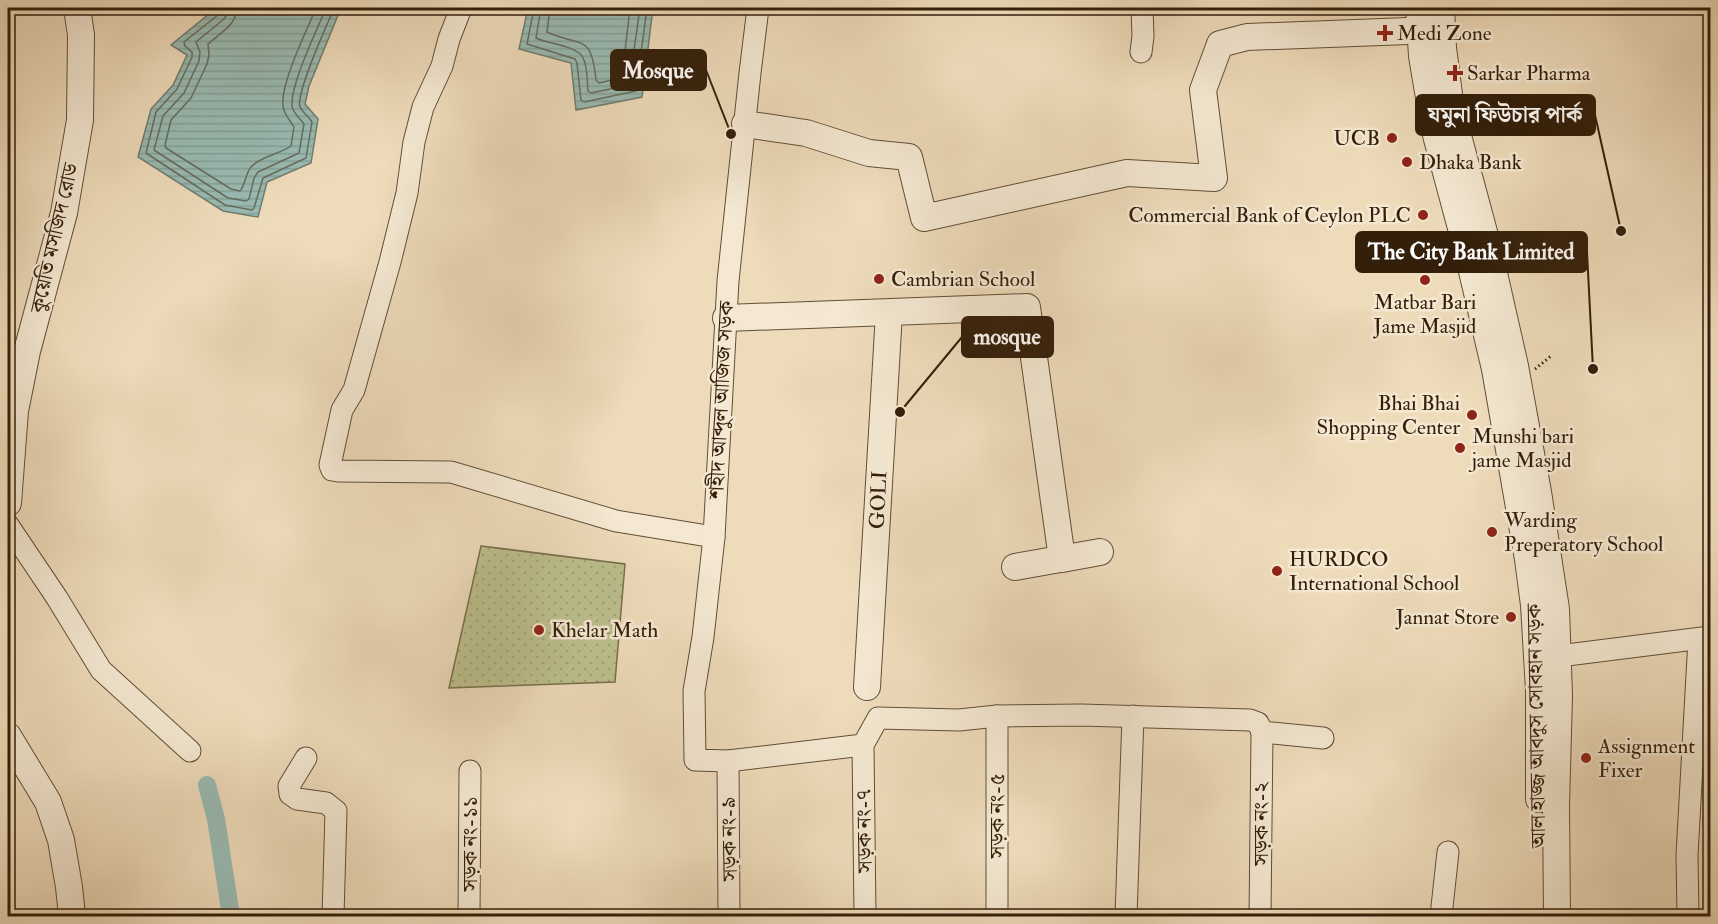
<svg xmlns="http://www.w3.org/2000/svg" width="1718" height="924" font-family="'IM FELL Double Pica','Noto Serif Bengali',serif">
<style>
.park{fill:url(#park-dots);stroke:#786f4c;stroke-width:1.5}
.water{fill:url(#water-rules);stroke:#707d6f;stroke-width:1.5}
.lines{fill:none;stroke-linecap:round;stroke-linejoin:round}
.shore{stroke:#666d5e;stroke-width:1.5}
.canal{stroke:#99bbb3;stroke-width:18}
.service-casing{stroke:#624e36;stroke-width:13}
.minor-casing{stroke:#624e36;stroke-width:23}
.tertiary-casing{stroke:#624e36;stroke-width:28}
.path{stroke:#331f0a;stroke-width:3;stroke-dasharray:1.5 3;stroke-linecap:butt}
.service{stroke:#f4e8d2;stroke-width:10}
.minor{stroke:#f4e8d2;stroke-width:21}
.tertiary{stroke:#f4e8d2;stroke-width:26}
.poi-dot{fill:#8f2418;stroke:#f4e8d2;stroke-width:2}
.labels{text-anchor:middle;stroke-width:5;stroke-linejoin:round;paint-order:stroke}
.poi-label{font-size:21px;fill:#331f0a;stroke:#f4e8d2;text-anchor:start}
.street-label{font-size:21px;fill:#331f0a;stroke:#f4e8d2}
.leader{fill:none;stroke:#331f0a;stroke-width:2}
.callout-dot{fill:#331f0a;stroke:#f4e8d2;stroke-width:2}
.callout{fill:#331f0a;stroke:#331f0a;stroke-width:2}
.callout-label{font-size:22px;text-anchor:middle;font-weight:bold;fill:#fff}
</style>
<defs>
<pattern id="park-dots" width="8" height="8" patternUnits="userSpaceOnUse" patternTransform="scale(1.5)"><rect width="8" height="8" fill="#bcbf8d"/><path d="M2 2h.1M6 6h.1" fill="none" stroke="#a2a478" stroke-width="1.8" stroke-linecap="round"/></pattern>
<pattern id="water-rules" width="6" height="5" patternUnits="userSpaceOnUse" patternTransform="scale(1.5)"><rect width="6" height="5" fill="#99bbb3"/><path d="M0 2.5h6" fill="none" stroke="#84a099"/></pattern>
</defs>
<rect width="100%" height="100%" fill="#eedbba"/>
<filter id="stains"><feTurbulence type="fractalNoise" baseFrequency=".00333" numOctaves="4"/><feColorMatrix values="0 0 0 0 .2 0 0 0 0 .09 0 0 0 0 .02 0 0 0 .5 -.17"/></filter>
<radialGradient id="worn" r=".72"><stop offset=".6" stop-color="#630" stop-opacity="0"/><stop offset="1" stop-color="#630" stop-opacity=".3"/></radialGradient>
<polygon class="park" points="481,546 625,564 615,682 449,688"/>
<g class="water">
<polygon points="221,8 341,8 309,86 305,104 318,119 311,163 267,182 258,217 223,211 138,157 151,109 173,85 187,55 171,45 214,10"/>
<polygon points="528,8 653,8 642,97 576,110 571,63 519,49"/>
</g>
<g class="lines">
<g class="shore">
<path d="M221,8l-3,7 -34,27 1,4 7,6v5l-15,32 -21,23 -10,41 79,52 27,5 2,-2 9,-30 43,-20 6,-36c-3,-5 -10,-10 -12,-15 -5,-13 28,-84 34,-99"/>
<path d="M228,8l-1,6 -3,5 -28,23 4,10 -1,9 -15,32 -21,23 -9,34 74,48 18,3 3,-2 5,-21 4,-6 41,-19 5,-29c-4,-6 -12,-11 -12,-19 -1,-22 25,-75 34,-97"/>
<path d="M237,8c-1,18 -17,25 -29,36l1,11 -2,9 -16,34 -20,22 -6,25 1,3 65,41 9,2c6,-7 5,-18 12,-25 10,-10 28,-12 39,-20l3,-19c-4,-7 -10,-12 -11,-21 -3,-22 24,-76 33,-98"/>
<polyline points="534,8 527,44 575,59 577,63 581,100 584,102 636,91 647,8"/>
<path d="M541,8l-5,30c12,6 42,8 47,20 5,9 4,23 5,33l3,2 38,-8 11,-77"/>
<path d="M550,8l-3,24c35,16 44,0 49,48l3,3 21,-5 2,-1 8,-69"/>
</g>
<polyline class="canal" points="207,785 216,819 231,916"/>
<defs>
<polyline id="service" points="1667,8 1672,8"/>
<g id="minor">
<polyline points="461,8 449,39 442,66 423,107 414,142 407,193 390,262 354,390 342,410 330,465 332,470 338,471 451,472 616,521 714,537"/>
<polyline points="758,8 750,73 728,281 714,537 703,637 694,691 695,760 728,761 863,745"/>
<polyline points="1141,52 1143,36 1142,8"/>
<polyline points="8,525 57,598 101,670 190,751"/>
<polyline points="1559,656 1710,637"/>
<polyline points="997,716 997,916"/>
<polyline points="306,758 289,786 290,794 297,799 326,803 336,811 333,916"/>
<polyline points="728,761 729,916"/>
<polyline points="469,916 470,771"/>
<polyline points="865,916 863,745 878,718 959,720 997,716 1081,715 1250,720 1258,723 1262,732 1323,738"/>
<polyline points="1126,916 1133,716"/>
<polyline points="1260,916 1262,732"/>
<polyline points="1441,916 1448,852"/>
<polyline points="1688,916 1687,855 1699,639"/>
</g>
<g id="tertiary">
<polyline points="1419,8 1422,56 1427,86 1436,135 1467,250 1495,369 1528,559 1534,605 1539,690 1539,799"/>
<polyline points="1441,8 1443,48 1451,110 1488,247 1515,366 1538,492 1556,609 1559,696 1556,805 1557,916"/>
<polyline points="745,124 806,133 869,153 909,157 924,218 1127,173 1214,178 1203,90 1220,44 1247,37 1408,31"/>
<polyline points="726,318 1027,307 1062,559 1100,552 1015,567"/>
<polyline points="8,503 15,411 27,351 64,213 80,120 81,35 77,8"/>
<polyline points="867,687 889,313"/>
<polyline points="8,736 48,802 61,840 69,887 72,916"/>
</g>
</defs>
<use href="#service" class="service-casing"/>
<use href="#minor" class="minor-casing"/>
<use href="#tertiary" class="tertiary-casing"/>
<polyline class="path" points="1535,369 1551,356"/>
<use href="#service" class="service"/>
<use href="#minor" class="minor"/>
<use href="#tertiary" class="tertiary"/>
</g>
<g class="poi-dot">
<path d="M1382 24h6v6h6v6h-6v6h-6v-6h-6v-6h6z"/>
<path d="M1452 64h6v6h6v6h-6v6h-6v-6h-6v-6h6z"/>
<circle cx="1392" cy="138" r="6"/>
<circle cx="1407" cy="162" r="6"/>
<circle cx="1423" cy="215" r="6"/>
<circle cx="879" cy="279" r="6"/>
<circle cx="1425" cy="280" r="6"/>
<circle cx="1472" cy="415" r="6"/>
<circle cx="1460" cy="448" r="6"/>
<circle cx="1492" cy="532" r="6"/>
<circle cx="1277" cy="571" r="6"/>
<circle cx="1511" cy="617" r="6"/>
<circle cx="539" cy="630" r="6"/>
<circle cx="1586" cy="758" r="6"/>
</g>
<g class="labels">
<g class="poi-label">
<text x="1397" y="40">Medi Zone</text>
<text x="1467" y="80">Sarkar Pharma</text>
<text x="1380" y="145" text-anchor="end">UCB</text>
<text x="1419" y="169">Dhaka Bank</text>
<text x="1411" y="222" text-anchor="end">Commercial Bank of Ceylon PLC</text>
<text x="891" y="286">Cambrian School</text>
<text x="1425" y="309" text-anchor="middle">Matbar Bari<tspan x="1425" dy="24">Jame Masjid</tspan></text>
<text x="1460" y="410" text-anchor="end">Bhai Bhai<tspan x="1460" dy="24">Shopping Center</tspan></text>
<text x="1472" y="443">Munshi bari<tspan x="1472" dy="24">jame Masjid</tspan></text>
<text x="1504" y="527">Warding<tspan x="1504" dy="24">Preperatory School</tspan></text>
<text x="1289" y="566">HURDCO<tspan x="1289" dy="24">International School</tspan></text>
<text x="1499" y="624" text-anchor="end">Jannat Store</text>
<text x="551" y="637">Khelar Math</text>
<text x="1598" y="753">Assignment<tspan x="1598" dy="24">Fixer</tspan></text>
</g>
<g class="street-label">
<text transform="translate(54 238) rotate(-77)" y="7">কুয়েতি মসজিদ রোড</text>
<text transform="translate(721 400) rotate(-87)" y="7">শহীদ আব্দুল আজিজ সড়ক</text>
<text transform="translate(878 500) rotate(-87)" y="7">GOLI</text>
<text transform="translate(1536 726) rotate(-91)" y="7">আল হাজ্জ আবদুস সোবহান সড়ক</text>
<text transform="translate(997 816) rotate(-90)" y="7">সড়ক নং-৫</text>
<text transform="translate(1261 824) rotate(-90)" y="7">সড়ক নং-২</text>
<text transform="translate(864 831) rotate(-91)" y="7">সড়ক নং-৭</text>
<text transform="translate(729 839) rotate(-91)" y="7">সড়ক নং-৯</text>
<text transform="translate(470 844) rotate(-90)" y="7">সড়ক নং-১১</text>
</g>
</g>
<path class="leader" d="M731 134L706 70M1621 231L1595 115M1593 369L1587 252M900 412L962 337"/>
<g class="callout-dot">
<circle cx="731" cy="134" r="6"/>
<circle cx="1621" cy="231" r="6"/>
<circle cx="1593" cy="369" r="6"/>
<circle cx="900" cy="412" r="6"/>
</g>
<g class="callout">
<rect x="611" y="50" width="95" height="40" rx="6"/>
<rect x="1416" y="95" width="179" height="40" rx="6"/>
<rect x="1356" y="232" width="231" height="40" rx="6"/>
<rect x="962" y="317" width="91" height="40" rx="6"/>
</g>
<g class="callout-label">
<text x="658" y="78">Mosque</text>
<text x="1505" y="122">যমুনা ফিউচার পার্ক</text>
<text x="1471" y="259">The City Bank Limited</text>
<text x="1007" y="344">mosque</text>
</g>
<rect width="1718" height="924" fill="none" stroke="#eedbba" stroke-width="30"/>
<rect x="9" y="9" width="1700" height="906" fill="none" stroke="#331f0a" stroke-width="3"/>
<rect x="15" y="15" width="1688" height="894" fill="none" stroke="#331f0a" stroke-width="1.5"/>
<rect width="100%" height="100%" filter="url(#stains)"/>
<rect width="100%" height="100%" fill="url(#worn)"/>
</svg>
